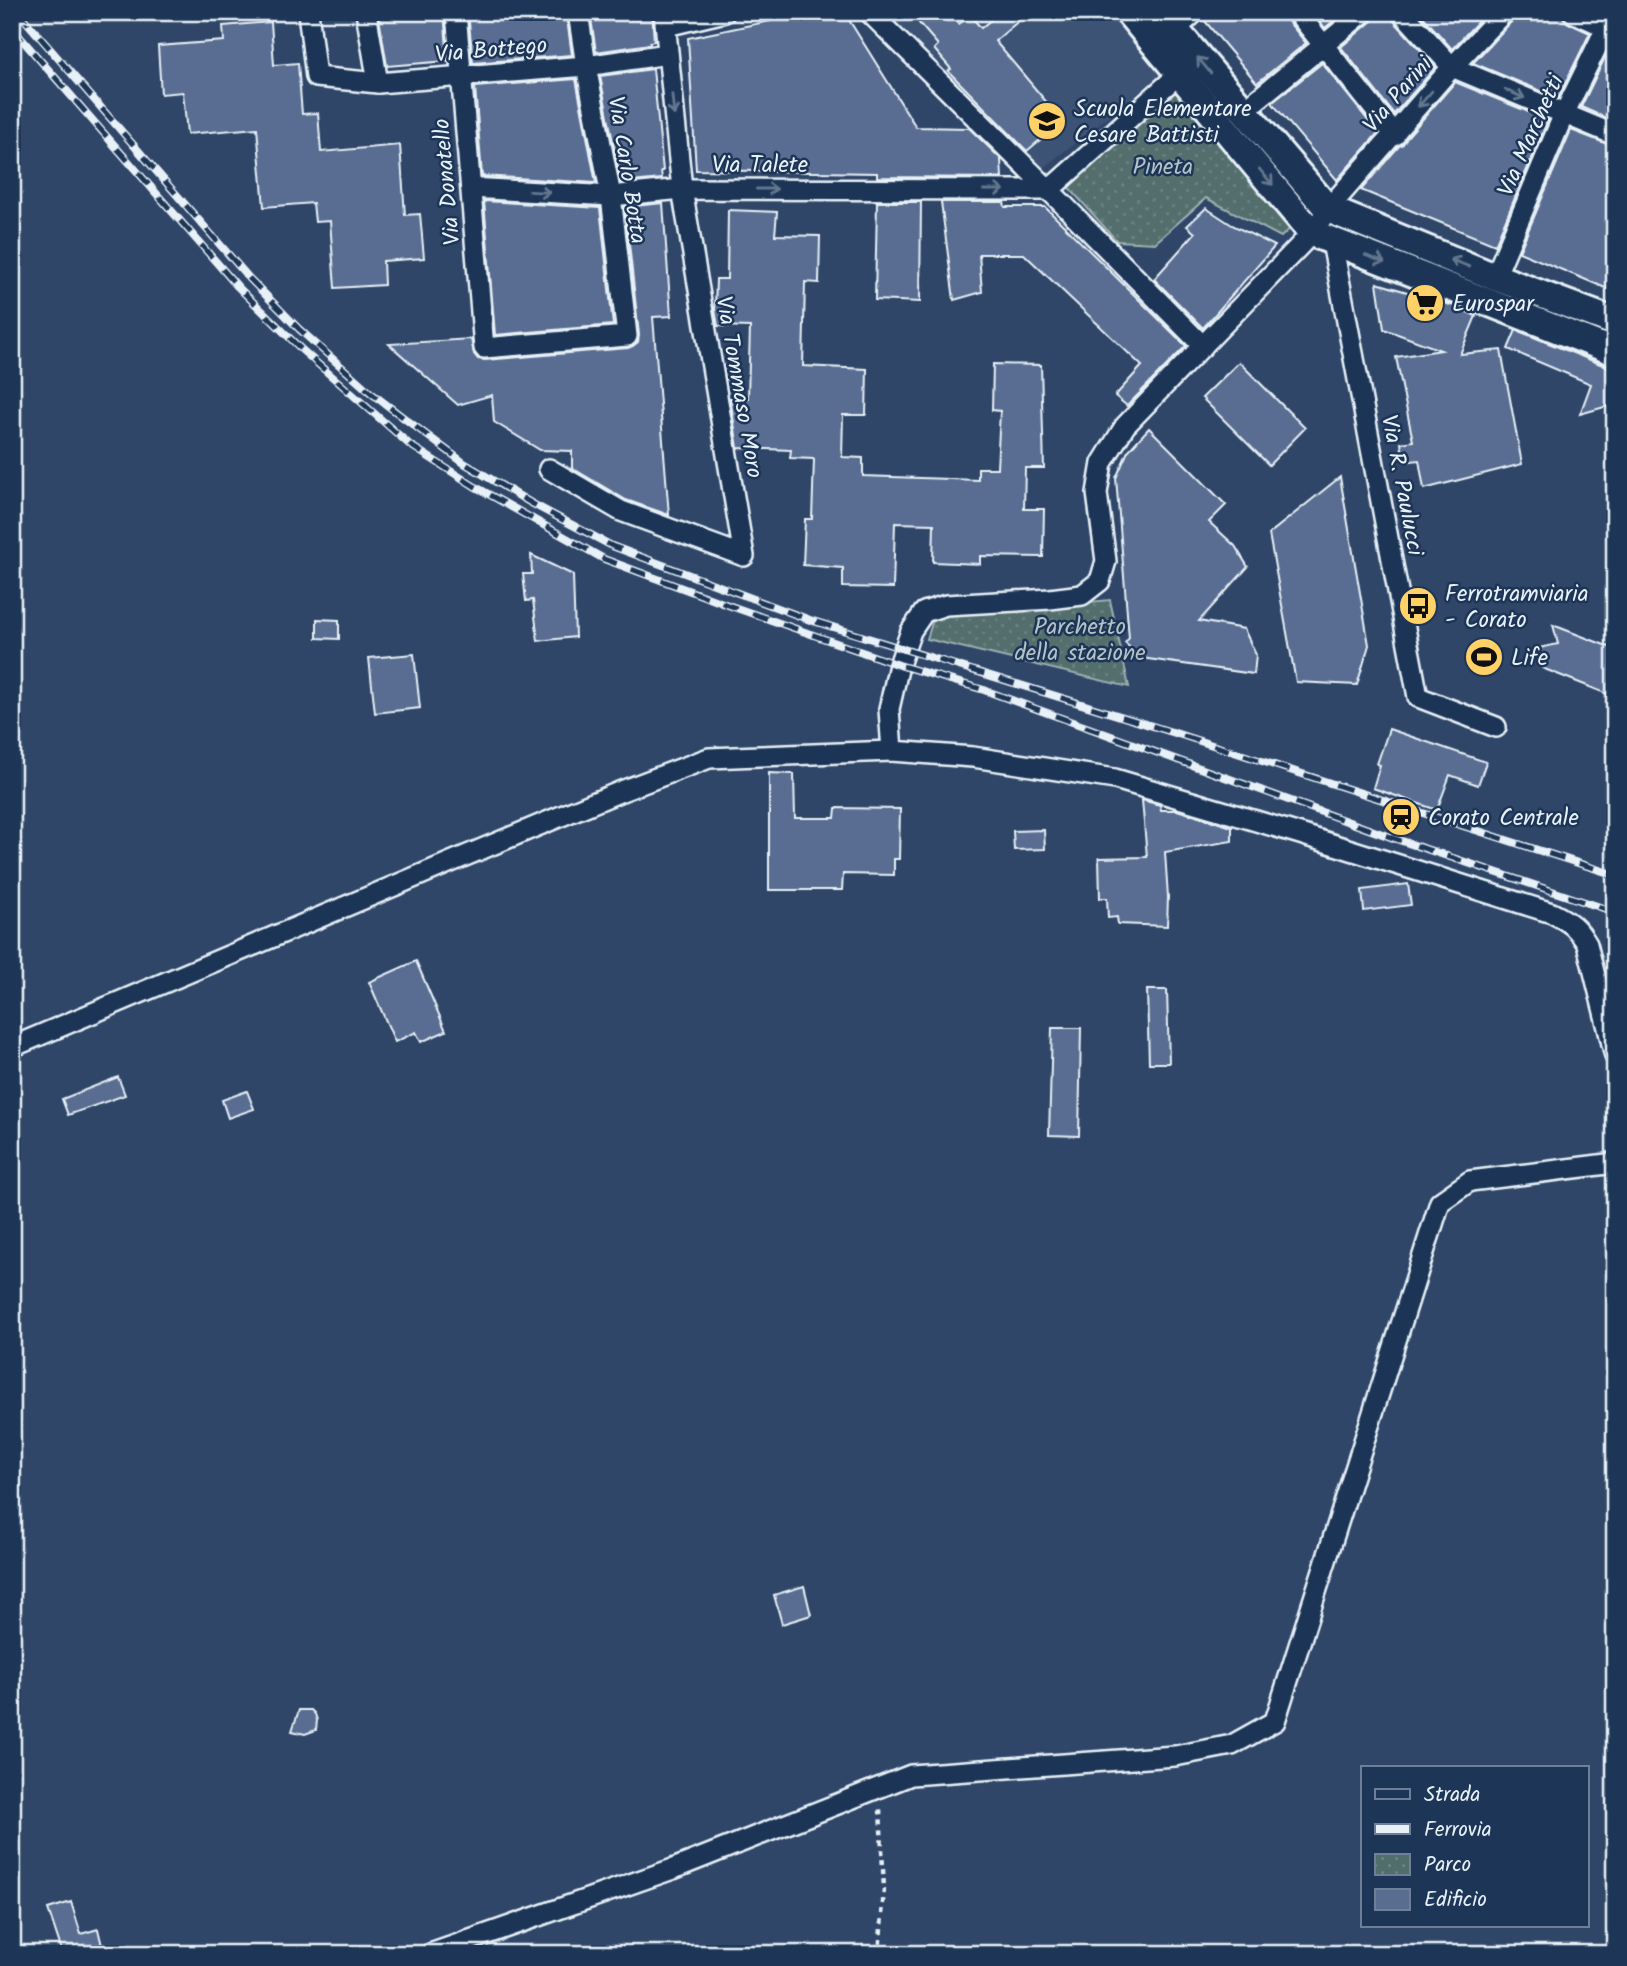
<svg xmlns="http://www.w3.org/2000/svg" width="1627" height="1966" font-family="Kalam,sans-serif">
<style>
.built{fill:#3c5274}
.park{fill:url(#park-dots);stroke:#9db0b2;stroke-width:2}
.building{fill:#596d91;stroke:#e8f1f8;stroke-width:2}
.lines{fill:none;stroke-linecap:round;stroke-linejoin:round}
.minor-casing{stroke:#e8f1f8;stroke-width:24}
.secondary-casing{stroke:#e8f1f8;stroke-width:32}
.path{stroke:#e8f1f8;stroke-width:4.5;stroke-dasharray:5 5;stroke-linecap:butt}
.minor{stroke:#1d3557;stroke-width:19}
.secondary{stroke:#1d3557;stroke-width:26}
.rail-casing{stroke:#e8f1f8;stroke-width:8}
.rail{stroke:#1d3557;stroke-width:5;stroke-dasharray:16;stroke-linecap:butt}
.oneway{stroke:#64778f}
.labels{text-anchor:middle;stroke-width:5;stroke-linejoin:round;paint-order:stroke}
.street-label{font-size:23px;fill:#e8f1f8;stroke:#1d3557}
.poi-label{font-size:23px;fill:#e8f1f8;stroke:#1d3557;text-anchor:start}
.park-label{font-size:23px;fill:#b4c3c7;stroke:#1d3557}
</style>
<defs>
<pattern id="park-dots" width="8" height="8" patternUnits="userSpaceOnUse" patternTransform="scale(1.75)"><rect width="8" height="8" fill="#526e6c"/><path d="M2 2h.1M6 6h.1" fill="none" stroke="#6b8382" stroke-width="1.8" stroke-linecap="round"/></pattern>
</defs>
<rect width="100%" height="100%" fill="#2f4668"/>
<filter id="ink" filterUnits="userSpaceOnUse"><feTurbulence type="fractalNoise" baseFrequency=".0143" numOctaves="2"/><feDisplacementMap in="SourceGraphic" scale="14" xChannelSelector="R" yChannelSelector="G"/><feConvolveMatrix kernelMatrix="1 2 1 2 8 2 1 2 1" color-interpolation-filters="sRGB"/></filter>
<g filter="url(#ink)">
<polygon class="built" points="878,12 1113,12 1164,73 1042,169"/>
<g class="park">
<polygon points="1177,83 1297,222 1281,237 1206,198 1155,243 1117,241 1064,182"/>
<polygon points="1110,600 1129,687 927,639 934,617"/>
</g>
<g class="building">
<polygon points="378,12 444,12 448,61 387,66"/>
<polygon points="468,12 566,12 572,55 473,63"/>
<polygon points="590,12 652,12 654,41 650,42 650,44 596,52"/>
<polygon points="797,12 844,12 916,127 969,128 1001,159 1002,178 877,177 877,173 696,170 688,38 770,21 769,18"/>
<polygon points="931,12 949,12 959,24 970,15 981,28 1000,12 1029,12 995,41 1054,111 1052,113 1060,123 1027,151 948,71 951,69 934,49 938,45 919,23"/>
<polygon points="1207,12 1285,12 1287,20 1306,43 1257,83 1204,20"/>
<polygon points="1313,12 1344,12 1325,28"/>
<polygon points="1376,12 1390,12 1393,20 1436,67 1394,114 1341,47 1372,21"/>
<polygon points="1419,12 1487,12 1452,49"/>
<polygon points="1516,12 1553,12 1562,16 1568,23 1590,33 1558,98 1473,63 1513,20"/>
<polygon points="271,22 274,65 298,63 302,114 318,113 321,152 400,145 405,215 420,214 424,258 383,261 384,285 335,288 330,221 315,222 313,203 264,207 257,128 187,134 183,92 161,94 158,46 224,41 223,26"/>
<polygon points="1612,43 1615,43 1615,122 1581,107"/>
<polygon points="1322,63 1378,133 1337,180 1273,104 1273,102"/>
<polygon points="653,69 663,171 661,171 662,179 621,183 600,76"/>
<polygon points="576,79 596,183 482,176 475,87"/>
<polygon points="1455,82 1548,120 1495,245 1361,190 1399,146 1403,144 1407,137"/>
<polygon points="1571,130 1615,147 1615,292 1519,252"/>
<polygon points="484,201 600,208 613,325 495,335"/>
<polygon points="877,202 921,202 920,302 875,300"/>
<polygon points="941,202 1004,202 1005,207 1045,207 1186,346 1127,406 1115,396 1142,366 1024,254 979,254 982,292 954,300"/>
<polygon points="663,203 671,316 653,317 669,515 626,500 572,468 572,451 540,450 494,422 492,395 458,405 389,344 471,339 474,354 478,359 485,360 628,348 633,346 638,342 639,335 625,207"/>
<polygon points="1206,208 1232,225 1275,246 1203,328 1154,279 1195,233 1187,226"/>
<polygon points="728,210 777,212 775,235 820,236 819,283 805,282 803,366 867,369 866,415 843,415 842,457 863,458 863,476 978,480 978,468 997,468 1000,411 992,410 993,364 1041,365 1044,468 1025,468 1024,509 1044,509 1043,557 980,556 980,564 933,562 934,524 895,523 893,588 843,587 843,568 803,565 805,519 812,519 814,459 790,458 791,450 738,448 730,398 748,398 750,327 718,326 715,310 716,279 727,279"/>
<polygon points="1377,283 1454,306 1476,316 1460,354 1501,350 1522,464 1424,489 1419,460 1404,462 1401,443 1413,441 1396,357 1441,350 1384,329"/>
<polygon points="1516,330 1615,370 1615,404 1580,414 1591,384 1508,349"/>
<polygon points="1239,362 1305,428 1269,465 1202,398"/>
<polygon points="1149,428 1226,505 1209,522 1235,546 1248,567 1199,621 1244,629 1256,655 1254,674 1141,658 1125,643 1129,638 1116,478 1128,451"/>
<polygon points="1340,477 1369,645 1357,685 1296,682 1269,534"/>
<polygon points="531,555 573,575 575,637 538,641 533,600 526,601 523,574 532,574"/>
<polygon points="317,619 339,620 339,639 317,638"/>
<polygon points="1553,625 1615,649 1615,697 1542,668 1539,648 1558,644"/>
<polygon points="414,654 420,708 375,713 369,658"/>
<polygon points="1389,729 1486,762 1478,785 1450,775 1437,810 1373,788 1380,765 1377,764"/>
<polygon points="769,773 794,774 795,818 835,818 836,808 900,809 899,859 894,859 894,875 843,874 842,890 769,890"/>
<polygon points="1142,800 1160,805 1161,810 1177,810 1232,827 1232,841 1165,852 1168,897 1167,926 1118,924 1117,917 1108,918 1107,898 1100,898 1099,858 1147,857"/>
<polygon points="1044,830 1045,849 1014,850 1013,831"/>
<polygon points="1408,884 1411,905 1364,911 1362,890"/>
<polygon points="416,961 446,1031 421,1042 416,1032 395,1042 369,982"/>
<polygon points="1147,990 1167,990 1169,1063 1149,1063"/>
<polygon points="1052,1028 1081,1028 1079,1136 1049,1135"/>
<polygon points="118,1077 125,1095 68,1115 62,1099"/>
<polygon points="247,1091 254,1109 228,1118 222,1100"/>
<polygon points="804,1586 811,1615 782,1624 774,1595"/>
<polygon points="299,1710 311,1710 315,1714 317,1720 316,1730 305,1734 292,1731"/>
<polygon points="71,1902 81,1934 98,1929 104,1954 63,1954 48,1909"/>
</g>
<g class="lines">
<defs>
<g id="minor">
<polyline points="308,12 316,77 378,83 586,66 668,54"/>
<polyline points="366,12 378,83"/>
<polyline points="456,12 484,348 627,336 611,196 586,66 578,12"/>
<polyline points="869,12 1049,190 1203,346"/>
<polyline points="1297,12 1395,135"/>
<polyline points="1402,12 1452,67 1615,135"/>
<path d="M1504,12l-52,55 -124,142 -16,24 -187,193 -23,37 -5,30 9,68 -6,20 -18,14 -32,4 -104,6 -22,7 -13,19 -12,34 -10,44 3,42 81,6 142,22 185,55 252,79c18,9 25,14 35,31l28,112"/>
<polyline points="1573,12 1615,31"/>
<polyline points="666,26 725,12"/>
<polyline points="1175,30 1195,12"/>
<polyline points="1243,111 1364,12"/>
<polyline points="471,188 611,196 682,189 1049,190 1179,74"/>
<polyline points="1332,242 1418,697 1496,727"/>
<polyline points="1495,277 1564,114 1606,28 1615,15"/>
<polyline points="549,469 621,511 744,556 682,189 664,12"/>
<polyline points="12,1047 470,854 619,792 709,758 892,751"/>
<polyline points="430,1954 673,1869 911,1775 1175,1756 1232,1745 1275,1721 1440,1202 1470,1181 1615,1163"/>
</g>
<g id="secondary">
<polyline points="1128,12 1312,233 1615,352"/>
<polyline points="1160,12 1328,209 1495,277 1615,322"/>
</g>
</defs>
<use href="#minor" class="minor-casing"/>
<use href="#secondary" class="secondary-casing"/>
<polyline class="path" points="879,1954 884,1889 880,1809"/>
<use href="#minor" class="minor"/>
<use href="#secondary" class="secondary"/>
<defs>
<g id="rail">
<polyline points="18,12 249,278 299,329 371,393 404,418 464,463 531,503 612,546 810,620 1175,733 1615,875"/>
<polyline points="12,28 238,287 302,350 410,445 474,486 531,518 604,559 728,605 899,665 984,690 1396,839 1615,912"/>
</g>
</defs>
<use href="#rail" class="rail-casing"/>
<use href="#rail" class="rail"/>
</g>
<defs><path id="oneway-shaft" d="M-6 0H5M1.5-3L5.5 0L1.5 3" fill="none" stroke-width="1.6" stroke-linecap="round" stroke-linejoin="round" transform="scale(1.75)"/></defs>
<g class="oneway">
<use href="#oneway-shaft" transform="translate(1204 65) rotate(-130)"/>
<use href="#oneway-shaft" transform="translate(1515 94) rotate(23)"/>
<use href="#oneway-shaft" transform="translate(1425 99) rotate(131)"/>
<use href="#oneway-shaft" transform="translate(673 105) rotate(84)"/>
<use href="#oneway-shaft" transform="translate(1266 177) rotate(50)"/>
<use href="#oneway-shaft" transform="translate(767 189)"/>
<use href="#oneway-shaft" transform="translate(994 190)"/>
<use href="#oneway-shaft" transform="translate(540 192) rotate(3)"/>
<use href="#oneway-shaft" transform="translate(1375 259) rotate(21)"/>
<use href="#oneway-shaft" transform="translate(1460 263) rotate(-158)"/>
</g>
</g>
<defs>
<symbol id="school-disc" viewBox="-11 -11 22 22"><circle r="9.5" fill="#ffd166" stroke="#1d3557"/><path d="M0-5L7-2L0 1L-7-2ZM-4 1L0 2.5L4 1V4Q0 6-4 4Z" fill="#111"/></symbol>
<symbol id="supermarket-disc" viewBox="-11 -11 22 22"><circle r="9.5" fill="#ffd166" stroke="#1d3557"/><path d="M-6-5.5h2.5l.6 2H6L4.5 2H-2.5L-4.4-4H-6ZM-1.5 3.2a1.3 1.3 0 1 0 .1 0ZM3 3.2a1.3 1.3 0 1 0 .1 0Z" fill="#111"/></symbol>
<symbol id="bus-disc" viewBox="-11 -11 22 22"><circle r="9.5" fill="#ffd166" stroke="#1d3557"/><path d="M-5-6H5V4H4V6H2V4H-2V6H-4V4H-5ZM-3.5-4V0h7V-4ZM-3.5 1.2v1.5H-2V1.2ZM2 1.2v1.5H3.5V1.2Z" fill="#111"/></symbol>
<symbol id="stadium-disc" viewBox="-11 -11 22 22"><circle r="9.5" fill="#ffd166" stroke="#1d3557"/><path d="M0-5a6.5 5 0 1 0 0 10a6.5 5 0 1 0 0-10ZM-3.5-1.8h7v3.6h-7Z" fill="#111"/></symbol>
<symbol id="station-disc" viewBox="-11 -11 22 22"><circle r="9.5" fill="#ffd166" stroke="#1d3557"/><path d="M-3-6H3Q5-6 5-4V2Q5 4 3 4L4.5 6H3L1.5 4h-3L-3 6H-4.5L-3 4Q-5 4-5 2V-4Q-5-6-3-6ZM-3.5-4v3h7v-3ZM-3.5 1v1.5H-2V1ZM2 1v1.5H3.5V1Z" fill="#111"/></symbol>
</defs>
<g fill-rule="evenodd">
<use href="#school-disc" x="1025" y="99" width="44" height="44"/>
<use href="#supermarket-disc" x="1403" y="281" width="44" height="44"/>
<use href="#bus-disc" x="1396" y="584" width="44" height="44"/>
<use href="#stadium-disc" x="1462" y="635" width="44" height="44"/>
<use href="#station-disc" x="1379" y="795" width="44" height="44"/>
</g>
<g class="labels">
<g class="street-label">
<text transform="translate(491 49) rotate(-5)" y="8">Via Bottego</text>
<text transform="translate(1397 94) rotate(-49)" y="8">Via Parini</text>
<text transform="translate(1530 135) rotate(-66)" y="8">Via Marchetti</text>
<text x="760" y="172">Via Talete</text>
<text transform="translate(628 170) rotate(81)" y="8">Via Carlo Botta</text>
<text transform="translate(446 182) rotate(-95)" y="8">Via Donatello</text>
<text transform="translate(740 387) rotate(80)" y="8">Via Tommaso Moro</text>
<text transform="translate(1403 485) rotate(79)" y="8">Via R. Paulucci</text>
</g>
<g class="poi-label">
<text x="1074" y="116">Scuola Elementare<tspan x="1074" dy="26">Cesare Battisti</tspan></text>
<text x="1452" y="311">Eurospar</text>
<text x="1445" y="601">Ferrotramviaria<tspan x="1445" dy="26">- Corato</tspan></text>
<text x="1511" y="665">Life</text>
<text x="1428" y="825">Corato Centrale</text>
</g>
<g class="park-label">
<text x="1163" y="174">Pineta</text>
<text x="1080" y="634">Parchetto<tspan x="1080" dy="26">della stazione</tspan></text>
</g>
</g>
<rect width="1627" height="1966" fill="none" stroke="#1d3557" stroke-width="42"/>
<rect x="21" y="21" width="1585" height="1924" fill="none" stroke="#e8f1f8" stroke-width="2.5" filter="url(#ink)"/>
<rect x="1361" y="1766" width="228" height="161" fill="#1d3557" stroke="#6e8097" stroke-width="2"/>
<rect x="1375" y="1789" width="35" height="10" fill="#1d3557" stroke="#6e8097" stroke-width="2"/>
<text x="1424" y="1801" font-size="21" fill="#e8f1f8">Strada</text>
<rect x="1375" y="1824" width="35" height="10" fill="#e8f1f8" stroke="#6e8097" stroke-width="2"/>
<text x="1424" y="1836" font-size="21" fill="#e8f1f8">Ferrovia</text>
<rect x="1375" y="1854" width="35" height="21" fill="url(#park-dots)" stroke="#6e8097" stroke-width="2"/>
<text x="1424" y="1871" font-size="21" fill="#e8f1f8">Parco</text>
<rect x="1375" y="1889" width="35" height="21" fill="#596d91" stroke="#6e8097" stroke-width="2"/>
<text x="1424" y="1906" font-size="21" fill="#e8f1f8">Edificio</text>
</svg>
